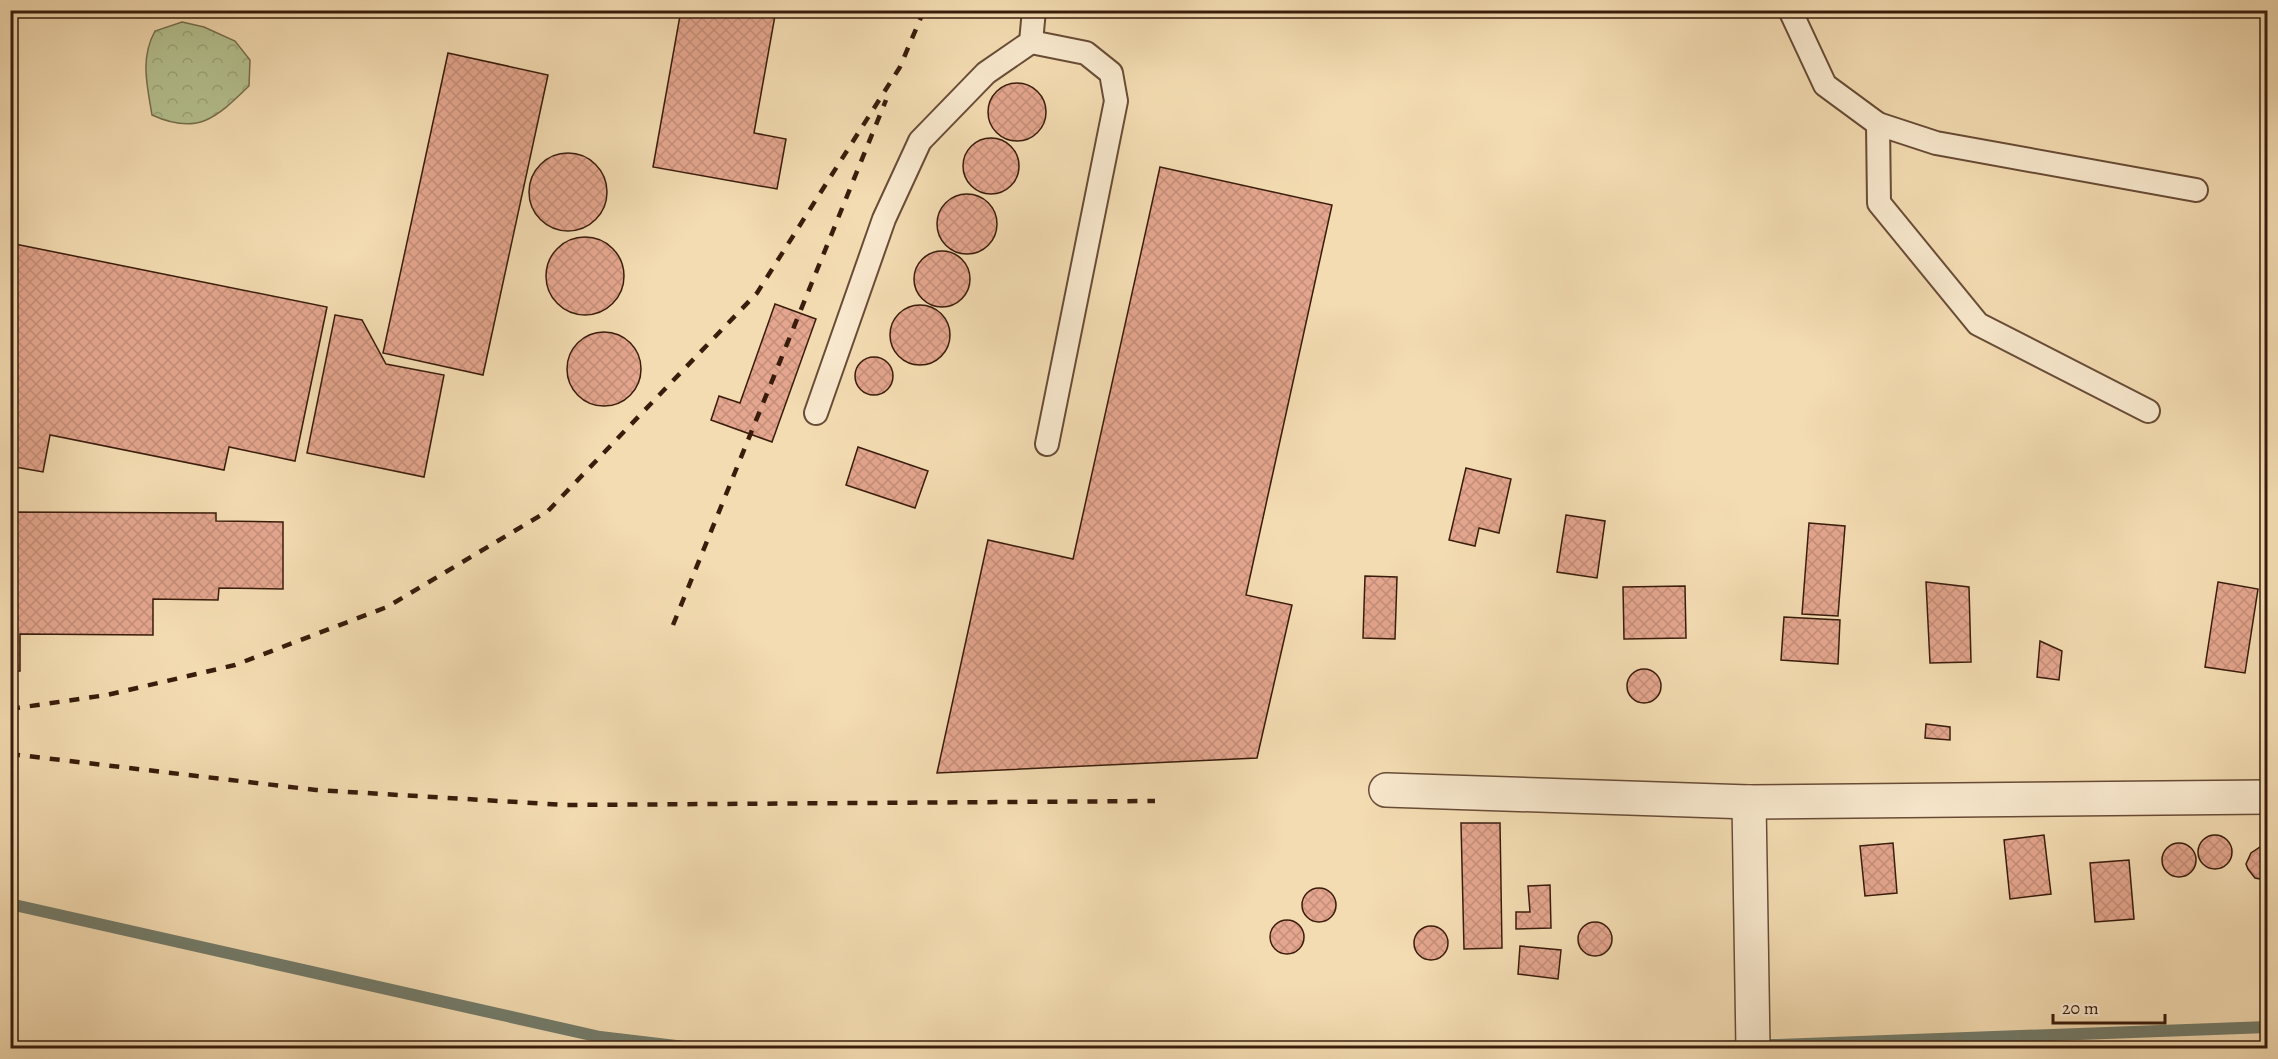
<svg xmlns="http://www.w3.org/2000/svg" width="2278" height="1059" font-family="Alegreya,serif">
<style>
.forest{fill:url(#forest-crowns);stroke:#776f4e;stroke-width:1.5}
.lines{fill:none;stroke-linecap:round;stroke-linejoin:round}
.stream{stroke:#747c6b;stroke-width:12}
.building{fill:url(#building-cross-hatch);stroke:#391c0c;stroke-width:1.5}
.service-casing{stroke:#684c36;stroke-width:26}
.minor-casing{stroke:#684c36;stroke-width:36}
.service{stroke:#f8e8cd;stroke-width:22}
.minor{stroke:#f8e8cd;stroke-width:33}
.rail{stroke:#391c0c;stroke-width:4.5;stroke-dasharray:10 10;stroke-linecap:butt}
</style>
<defs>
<pattern id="forest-crowns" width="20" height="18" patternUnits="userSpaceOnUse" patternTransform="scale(1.5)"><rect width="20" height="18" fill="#b5c291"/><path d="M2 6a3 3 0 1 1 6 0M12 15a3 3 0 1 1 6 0" fill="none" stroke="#9ca67c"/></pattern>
<pattern id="building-cross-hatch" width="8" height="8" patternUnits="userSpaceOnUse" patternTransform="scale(1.5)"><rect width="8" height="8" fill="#e4a68e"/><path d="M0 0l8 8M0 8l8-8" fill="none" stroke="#c48e79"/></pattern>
</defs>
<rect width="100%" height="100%" fill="#f4dcb2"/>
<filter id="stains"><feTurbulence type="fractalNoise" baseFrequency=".00333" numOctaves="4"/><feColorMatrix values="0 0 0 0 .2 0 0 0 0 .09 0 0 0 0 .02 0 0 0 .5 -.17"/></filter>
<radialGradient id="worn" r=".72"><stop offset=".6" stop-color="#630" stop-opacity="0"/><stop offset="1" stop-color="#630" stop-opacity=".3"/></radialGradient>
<path class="forest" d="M182,22l22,5 31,14 15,19 -1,26c-33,32 -51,50 -97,29 -5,-30 -12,-57 3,-84z"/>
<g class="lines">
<g class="stream">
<polyline points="10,904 600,1037 693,1048"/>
<polyline points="1694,1048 2268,1027"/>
</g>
</g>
<g class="building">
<polygon points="259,10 294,10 292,17"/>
<polygon points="681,10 776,10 754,133 786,139 777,189 653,167"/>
<polygon points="448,53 548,75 483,375 383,353"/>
<circle cx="1017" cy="112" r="29"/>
<circle cx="991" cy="166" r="28"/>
<circle cx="568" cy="192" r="39"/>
<polygon points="1160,167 1332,205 1246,595 1292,605 1257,758 937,773 988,540 1073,559"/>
<circle cx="967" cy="224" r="30"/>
<circle cx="585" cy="276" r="39"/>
<polygon points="10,243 327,307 295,461 229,447 224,470 50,435 43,472 10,466"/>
<circle cx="942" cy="279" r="28"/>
<polygon points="775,304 816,319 772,442 711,420 719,396 740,403"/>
<circle cx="920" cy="335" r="30"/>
<polygon points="335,315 362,320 386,364 444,375 424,477 307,453"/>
<circle cx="604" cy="369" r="37"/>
<circle cx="874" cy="376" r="19"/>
<polygon points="858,447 928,471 915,508 846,485"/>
<polygon points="1466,468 1511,479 1499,533 1479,528 1475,546 1449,540"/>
<polygon points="10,512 216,513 216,521 283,522 283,589 219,588 218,600 153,599 153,635 20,634 20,671 10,671"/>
<polygon points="1566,515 1605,521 1597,578 1557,572"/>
<polygon points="1809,523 1845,526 1838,616 1802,614"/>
<polygon points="1365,576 1397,577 1395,639 1363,638"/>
<polygon points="1926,582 1969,587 1971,662 1930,663"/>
<polygon points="2218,582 2258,589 2245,673 2205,667"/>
<polygon points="1685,586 1686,638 1624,639 1623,587"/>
<polygon points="1784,617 1840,620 1838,664 1781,660"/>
<polygon points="2040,641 2062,651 2059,680 2037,677"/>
<circle cx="1644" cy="686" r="17"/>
<polygon points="1926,724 1950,727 1950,740 1925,738"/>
<polygon points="1461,823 1500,823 1502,948 1464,949"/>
<polygon points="2044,835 2051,894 2010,899 2004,840"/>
<circle cx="2215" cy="852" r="17"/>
<polygon points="1893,843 1897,893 1865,896 1860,846"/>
<circle cx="2179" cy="860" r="17"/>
<polygon points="2260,847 2268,848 2266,880 2255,878 2248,869 2246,864 2251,853"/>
<polygon points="2129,860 2134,919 2095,922 2090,863"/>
<polygon points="1550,885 1551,928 1516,929 1516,912 1530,912 1528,886"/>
<circle cx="1319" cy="905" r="17"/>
<circle cx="1287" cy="937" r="17"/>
<circle cx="1595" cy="939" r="17"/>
<circle cx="1431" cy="943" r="17"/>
<polygon points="1520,946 1561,950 1558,979 1518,974"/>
</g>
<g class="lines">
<defs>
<g id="service">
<polyline points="1790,10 1825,85 1878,124 1936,143 2196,190"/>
<polyline points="1031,42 1086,53 1111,73 1116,101 1047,444"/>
<polyline points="1878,124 1879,203 1978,324 2148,411"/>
<polyline points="816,413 884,219 920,141 986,73 1031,42 1034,10"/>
</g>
<g id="minor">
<polyline points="1386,790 1749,802 2268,797"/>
<polyline points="1749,802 1753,1048"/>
</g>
</defs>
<use href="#service" class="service-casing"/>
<use href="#minor" class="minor-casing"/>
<use href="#service" class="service"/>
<use href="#minor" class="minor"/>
<g class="rail">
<polyline points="673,625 886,100"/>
<polyline points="10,709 107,695 235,665 387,607 548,511 757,293 900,67 924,10"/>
<polyline points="10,754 316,790 566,805 1155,801"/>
</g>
</g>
<rect width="2278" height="1059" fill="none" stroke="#f4dcb2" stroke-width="36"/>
<rect x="12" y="12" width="2254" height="1035" fill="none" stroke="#391c0c" stroke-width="3"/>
<rect x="18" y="18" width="2242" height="1023" fill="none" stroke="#391c0c" stroke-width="1.5"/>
<path d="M2053 1014v9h112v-9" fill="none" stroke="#391c0c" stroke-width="3"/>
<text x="2062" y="1014" font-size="18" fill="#391c0c" stroke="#f8e8cd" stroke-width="4.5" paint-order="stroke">20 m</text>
<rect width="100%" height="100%" filter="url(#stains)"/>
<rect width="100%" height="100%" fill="url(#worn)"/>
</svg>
